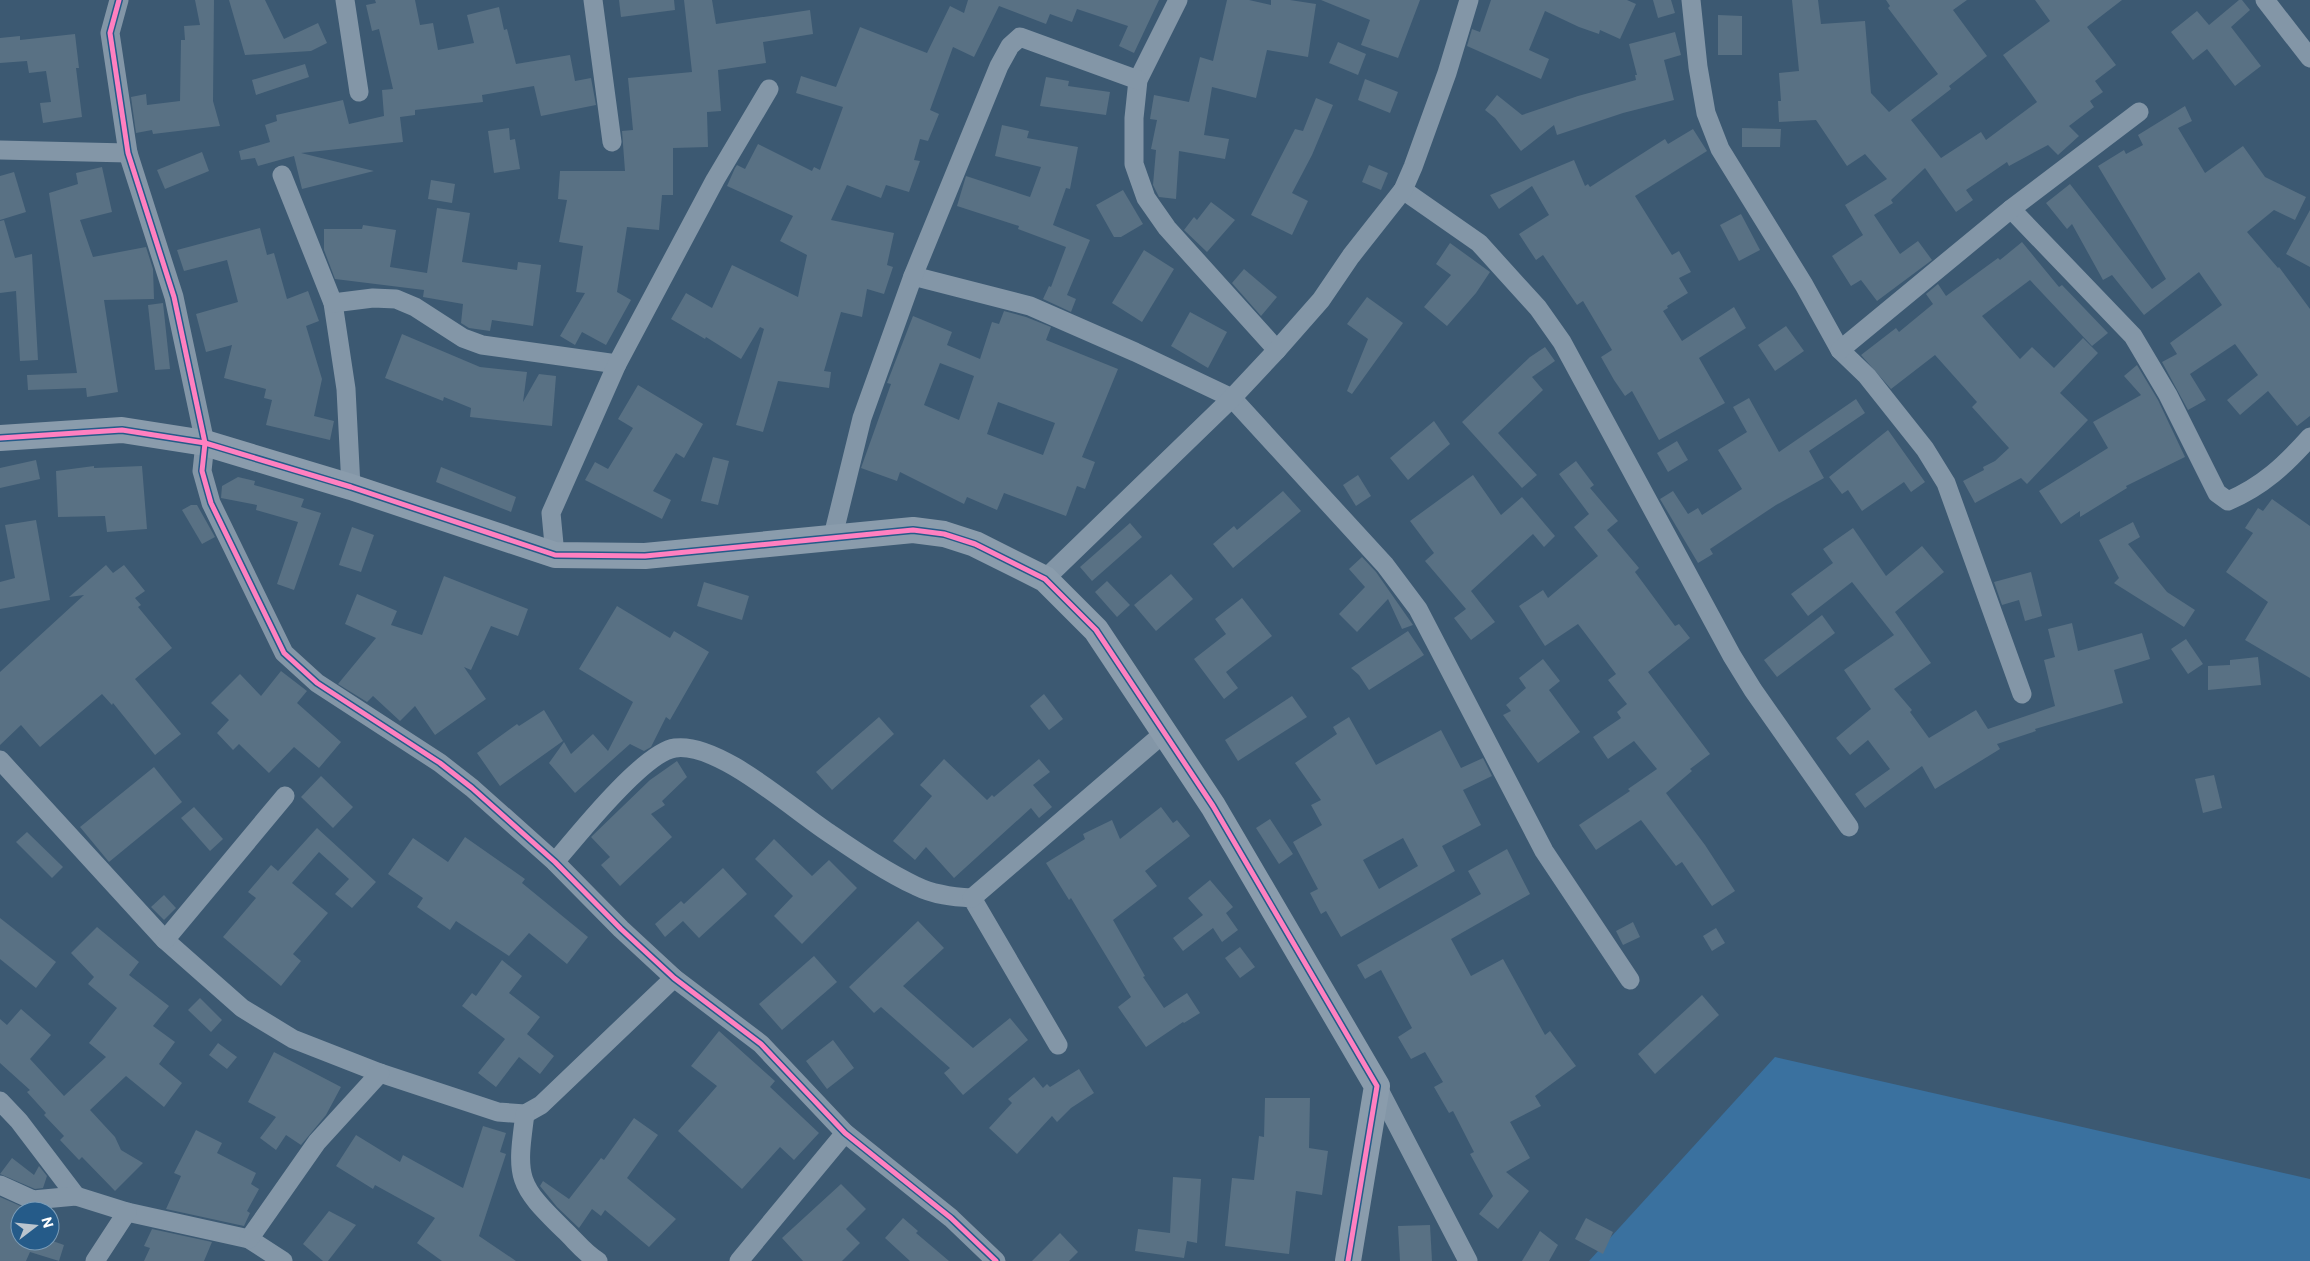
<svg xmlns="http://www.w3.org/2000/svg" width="2310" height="1261" font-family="Commissioner,sans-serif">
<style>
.green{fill:#3a719f}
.building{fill:#597184;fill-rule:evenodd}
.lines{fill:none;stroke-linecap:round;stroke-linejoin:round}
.street{stroke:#8396a7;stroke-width:19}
.secondary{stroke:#8a9cac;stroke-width:26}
.cycleway-casing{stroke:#255b89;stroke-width:8}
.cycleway{stroke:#ff80c0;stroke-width:5}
</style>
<rect width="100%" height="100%" fill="#3c5972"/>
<polygon class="green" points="1775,1057 2310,1179 2310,1261 1589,1261"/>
<g class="building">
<polygon points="195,0 214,0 213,101 220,126 153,134 152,130 136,133 131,97 146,94 147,105 180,101 181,40 185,40 184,26 200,25"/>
<polygon points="229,0 265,0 284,39 318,23 327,43 311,51 245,55"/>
<polygon points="375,0 415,0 420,25 433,23 438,50 474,43 467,15 499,7 504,30 507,29 516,64 570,55 575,81 591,78 596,105 541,116 534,86 482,95 483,102 415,110 415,115 400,117 403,142 301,153 374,171 302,189 294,156 258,166 255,158 241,160 239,151 270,142 265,125 277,121 276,115 343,100 349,124 384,116 382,90 393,89 379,29 372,31 366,5 376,3"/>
<polygon points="619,0 674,0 675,10 621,17"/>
<polygon points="684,0 712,0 716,24 810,10 813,34 763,42 766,63 718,70 721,111 707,112 708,147 673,148 673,195 662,195 659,230 627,227 617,292 631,300 606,345 582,332 575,345 560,336 585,293 576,292 583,246 559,242 567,200 558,199 560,171 625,171 622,131 633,130 628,78 692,72"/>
<polygon points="968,0 1159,0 1134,53 1119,46 1128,26 1077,9 1072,22 1050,14 1046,24 999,6 974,57 953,47 930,110 939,114 928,141 920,139 914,160 920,161 909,192 886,185 881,198 847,185 831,220 894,233 887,265 893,267 884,294 867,289 862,317 841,312 824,371 831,372 829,388 778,381 763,432 736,425 764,329 760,327 741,359 706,337 705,339 671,319 686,293 712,308 732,265 798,297 807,255 780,241 793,216 727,186 735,168 737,165 745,169 758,144 812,171 814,167 820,170 843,107 796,93 801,76 836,87 860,27 927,53 950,6 964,13"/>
<polygon points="1227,0 1249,0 1271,5 1271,0 1290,0 1316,4 1308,57 1267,50 1256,98 1212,87 1204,135 1229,139 1225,159 1179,151 1176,199 1159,197 1153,185 1156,150 1151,149 1157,120 1150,119 1154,95 1189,102 1200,57 1213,61"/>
<polygon points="1321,0 1420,0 1398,58 1361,45 1370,20"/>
<polygon points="1491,0 1627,0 1636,4 1620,39 1600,30 1599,34 1579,27 1545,11 1529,50 1549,59 1541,79 1467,46 1472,29 1480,32"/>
<polygon points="1653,0 1671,0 1675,13 1658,18"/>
<polygon points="1792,0 1818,0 1821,24 1865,21 1871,93 1889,112 1938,74 1888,8 1890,6 1886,0 1967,0 1953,10 1987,56 1949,86 1951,89 1911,120 1941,158 1981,132 1986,140 2037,102 2003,55 2050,21 2035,0 2122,0 2087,27 2116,65 2095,81 2103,92 2090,101 2094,107 2069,126 2079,136 2058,155 2048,145 2009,166 2007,162 1966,190 1973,200 1956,212 1925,168 1891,200 1893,203 1874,215 1900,254 1918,241 1932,260 1877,301 1861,280 1851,286 1832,256 1863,235 1845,205 1887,179 1865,154 1847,166 1816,120 1779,122 1778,101 1781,101 1779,73 1799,71"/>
<polygon points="2239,0 2242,0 2250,10 2231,27 2261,66 2235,86 2207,49 2193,60 2171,32 2197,11 2209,25"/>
<polygon points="1718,15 1742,16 1742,55 1718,55"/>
<polygon points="1675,32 1681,55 1664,60 1674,100 1623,113 1557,135 1554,125 1521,151 1495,118 1485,110 1497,95 1522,115 1578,96 1636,80 1635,75 1637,75 1629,44"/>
<polygon points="75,34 79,68 76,68 82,117 43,123 40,103 51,102 46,71 29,73 27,61 0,63 0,38 20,36 20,40"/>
<polygon points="1338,42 1366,54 1358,75 1329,63"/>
<polygon points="305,64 309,77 256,95 252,80"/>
<polygon points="1046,77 1069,81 1068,86 1110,92 1106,115 1040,106"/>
<polygon points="1365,79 1398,92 1390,113 1358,100"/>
<polygon points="1316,98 1333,105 1312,155 1292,193 1308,201 1292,235 1251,215 1295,129 1303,131"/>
<polygon points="2185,106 2192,121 2178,128 2205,173 2243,146 2265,177 2306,197 2295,220 2274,210 2247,232 2278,268 2279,267 2310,309 2310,416 2297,426 2268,391 2240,415 2227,400 2258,375 2235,344 2190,374 2206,400 2188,410 2162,362 2177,354 2170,343 2222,305 2199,272 2144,315 2112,275 2103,280 2072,224 2067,229 2046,203 2070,184 2152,289 2166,279 2098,166 2124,150 2126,154 2143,145 2138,135"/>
<polygon points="1002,125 1029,131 1027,138 1078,147 1070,189 1066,188 1053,225 1090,240 1067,295 1076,299 1071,312 1043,299 1049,286 1051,287 1066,247 1018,229 1019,226 957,206 966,176 1030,197 1041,167 995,156"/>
<polygon points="509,128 510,140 515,139 520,169 494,173 488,131"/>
<polygon points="1742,128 1781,129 1780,147 1742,147"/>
<polygon points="1693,129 1707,151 1635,196 1672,255 1679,251 1691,272 1679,278 1688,293 1667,306 1668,308 1663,311 1682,341 1734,307 1746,328 1699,358 1725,403 1659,440 1632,391 1625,396 1614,380 1601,357 1612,350 1583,301 1577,305 1543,255 1536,260 1519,234 1549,215 1532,186 1499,209 1490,195 1574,160 1585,186 1588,184 1590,187 1665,139 1668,144"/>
<polygon points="202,152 209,171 165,189 157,170"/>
<polygon points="1369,165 1388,173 1381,190 1362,182"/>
<polygon points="102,167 112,212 80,220 93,257 146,247 153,269 154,299 104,300 118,392 87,397 86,388 28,390 27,375 77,373 49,193 78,184 76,173"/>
<polygon points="14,172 26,212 0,220 0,176"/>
<polygon points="431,180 455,184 452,203 428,199"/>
<polygon points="1123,190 1143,224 1121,237 1114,237 1096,205"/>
<polygon points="1211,202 1235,220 1207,252 1184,230 1194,217 1197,220"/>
<polygon points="437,208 470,213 462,262 517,270 518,262 541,265 533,326 492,320 490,331 469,328 461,323 463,304 423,297 424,290 335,279 324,250 324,229 362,229 363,225 396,230 390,267 427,273"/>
<polygon points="2310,210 2310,267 2286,254"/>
<polygon points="1741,214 1760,250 1739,261 1720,225"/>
<polygon points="4,220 15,258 32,254 38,360 20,361 16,291 0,293 0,221"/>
<polygon points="260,228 267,255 274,253 287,299 308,291 319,321 306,326 322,379 314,416 334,421 330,440 266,425 272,400 264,398 266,389 224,378 232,345 206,352 196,314 238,302 227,260 184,271 177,250"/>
<polygon points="2022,242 2059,287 2062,285 2108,333 2092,346 2030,280 1982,316 2020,359 2032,347 2054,368 2083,338 2098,353 2060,393 2088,420 2027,484 2021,478 1975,503 1963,481 1984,470 1983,467 1995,461 2009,448 1972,407 1977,402 1935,355 1891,389 1861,355 1896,328 1899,332 1933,304 1926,294 1938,284 1946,296 1998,258 2000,260"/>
<polygon points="1450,243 1490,272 1476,293 1447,326 1424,307 1451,275 1436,264"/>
<polygon points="1144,250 1174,269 1142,322 1112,303"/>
<polygon points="1244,269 1277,297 1261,316 1232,283"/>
<polygon points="1367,297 1403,323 1352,394 1347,391 1368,339 1347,324"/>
<polygon points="163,303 170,369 155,370 148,305"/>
<path d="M1004,311l22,6 25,10 -5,13 72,29 -36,88 13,5 -10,27 -8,-3 -11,30 -62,-23 -7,17 -30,-13 -3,7 -64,-32 -3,9 -36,-13 30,-84 -4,-1 26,-67 39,16 -5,13 33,14 12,-37 7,2zM940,363l34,13 -15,44 -35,-15zM998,402l57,21 -12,32 -56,-21z"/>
<polygon points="1190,312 1227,332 1208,368 1171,346"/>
<polygon points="1786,326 1804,351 1775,371 1758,345"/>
<polygon points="402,334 480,367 527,372 523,402 539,374 556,376 552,426 470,417 471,408 444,397 443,401 385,378"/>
<polygon points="1545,347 1555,361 1532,377 1543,390 1498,433 1537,475 1522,488 1462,422 1530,357"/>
<polygon points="2137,365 2158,400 2185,457 2126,486 2127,488 2080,517 2080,511 2061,524 2039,491 2108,448 2093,422 2141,395 2124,376"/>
<polygon points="638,385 703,424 684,458 676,453 653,491 671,500 662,519 585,480 595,462 608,469 633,428 618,419"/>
<polygon points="1749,398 1779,452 1856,399 1865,413 1809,451 1824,478 1776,505 1710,549 1713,554 1698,563 1660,499 1673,491 1688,514 1698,508 1702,515 1742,489 1718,450 1747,432 1733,407"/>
<polygon points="1434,421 1450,444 1408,480 1390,458"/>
<polygon points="1888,430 1925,482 1911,492 1904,482 1862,511 1848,490 1842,494 1829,477"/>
<polygon points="1677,441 1688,460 1668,472 1657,453"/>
<polygon points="713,457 729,461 718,505 701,501"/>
<polygon points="36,460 40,479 0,488 0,468"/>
<polygon points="1576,461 1594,485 1590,488 1618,521 1607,530 1639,568 1635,572 1675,626 1679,624 1690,638 1648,672 1710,754 1690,769 1692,771 1666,793 1705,845 1735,891 1712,906 1682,862 1676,866 1641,820 1596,850 1579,825 1630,791 1628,789 1657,769 1634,741 1608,759 1593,737 1621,718 1617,712 1627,704 1608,680 1616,674 1578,624 1545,646 1519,606 1543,590 1548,598 1598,556 1574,527 1589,514 1559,474"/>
<polygon points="94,466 94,468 142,466 147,529 107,532 105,516 58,517 56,471"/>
<polygon points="441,467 516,497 511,512 436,482"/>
<polygon points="1358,475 1371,496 1356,506 1343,485"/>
<polygon points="1473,475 1501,515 1522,497 1555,536 1544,547 1533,534 1471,591 1495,622 1471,640 1454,618 1466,609 1425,561 1434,553 1410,521"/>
<polygon points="238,477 255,481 254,485 304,499 301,507 321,513 294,590 277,584 298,522 256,510 257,505 221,498 222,486"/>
<polygon points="1283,491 1301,511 1233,568 1213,544 1234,526 1237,530"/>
<polygon points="2272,499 2310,526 2310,678 2245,640 2268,602 2226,572 2253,533 2245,528 2258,508 2263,511"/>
<polygon points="191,505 197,505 215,537 202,544 182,510"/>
<polygon points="36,520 50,600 0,609 0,582 15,578 5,525"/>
<polygon points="2133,522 2140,537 2128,544 2167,592 2195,610 2184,627 2114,583 2119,578 2099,540"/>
<polygon points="1130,523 1142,537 1092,581 1080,567"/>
<polygon points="352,527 374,535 361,572 339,565"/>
<polygon points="1853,528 1886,576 1922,546 1944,572 1895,612 1931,663 1894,689 1912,710 1910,712 1929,738 1976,710 1988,729 2055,706 2044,660 2055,657 2048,629 2072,623 2078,651 2142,633 2150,659 2114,670 2123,703 2035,729 2036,731 1997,744 2000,749 1935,789 1922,766 1865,808 1855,794 1890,769 1868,740 1850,755 1836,738 1871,709 1844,670 1894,635 1852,582 1808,616 1791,594 1833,563 1823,549"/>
<polygon points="1362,557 1376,572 1413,625 1402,629 1388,599 1357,632 1339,614 1365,587 1349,569"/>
<polygon points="106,565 113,573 124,565 145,591 135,598 141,605 138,607 172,648 135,679 181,734 155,755 113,703 112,705 102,694 40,747 21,725 0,745 0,672 84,595 69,597"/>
<polygon points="2031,572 2042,616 2025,621 2019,600 2002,605 1994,582"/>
<polygon points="1171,574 1193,599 1156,631 1134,605"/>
<polygon points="444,576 528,609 518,636 491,626 471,670 464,667 486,699 435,735 415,706 400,721 373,696 367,702 338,684 376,638 345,624 357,594 397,611 391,625 422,635"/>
<polygon points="1107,581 1130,605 1117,617 1095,592"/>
<polygon points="704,582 749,596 742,620 697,606"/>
<polygon points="1242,598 1272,636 1226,672 1238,688 1224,699 1194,659 1226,634 1215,619"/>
<polygon points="617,606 670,638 674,631 709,652 670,720 666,717 651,747 644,751 630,744 575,793 549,763 564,742 571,754 593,734 608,751 633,702 579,669"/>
<polygon points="1822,615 1835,633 1777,677 1764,660"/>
<polygon points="1408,631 1424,655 1369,690 1359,675 1351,668"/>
<polygon points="2186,639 2203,664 2188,674 2171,649"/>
<polygon points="2258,657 2261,685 2208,690 2208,666 2230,665 2230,660"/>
<polygon points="1543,659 1560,681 1549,690 1580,732 1538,763 1503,715 1511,711 1506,705 1526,688 1519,678"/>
<polygon points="281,671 307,691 297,703 341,742 319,768 294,747 269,773 239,744 233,750 217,733 229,720 211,703 240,674 261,696"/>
<polygon points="1044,694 1063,719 1049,730 1030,706"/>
<polygon points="1292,696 1307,717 1238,761 1225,740"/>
<polygon points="544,710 563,741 500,786 477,753 517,724 519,726"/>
<polygon points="879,717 894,734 832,790 816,772"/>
<path d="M1349,717l27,48 65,-35 20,38 22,-10 9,18 -29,14 18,35 -39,21 13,25 -114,66 -15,-26 -5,3 -11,-21 8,-4 -25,-47 29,-17 -11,-20 10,-5 -26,-37 42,-29 -4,-7zM1403,838l15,28 -39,23 -16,-29z"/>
<polygon points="944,759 987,800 992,795 994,797 1039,759 1050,772 1033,785 1052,807 1039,818 1031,808 954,878 926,847 915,860 893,841 932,796 920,785"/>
<polygon points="677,761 687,777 662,801 665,805 651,814 672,837 620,886 601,865 610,857 591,837 650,780"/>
<polygon points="154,767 182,802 109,862 80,827"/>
<polygon points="2214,775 2222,808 2203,813 2195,779"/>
<polygon points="321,776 353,807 333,828 301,797"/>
<polygon points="194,807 223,839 210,851 181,818"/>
<polygon points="1161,807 1173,823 1177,820 1190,836 1145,871 1157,886 1113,920 1145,976 1143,977 1164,1008 1187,993 1200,1013 1184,1023 1183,1022 1146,1047 1118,1007 1131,997 1071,898 1069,900 1046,863 1085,839 1083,834 1112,820 1120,839"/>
<polygon points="1270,819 1293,854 1279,864 1256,828"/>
<polygon points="317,828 376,882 352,908 335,894 349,879 319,852 292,883 328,913 293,954 301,961 281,986 223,937 256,898 248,892 271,865 278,871"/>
<polygon points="27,832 63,867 52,878 16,842"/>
<polygon points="465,837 525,879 522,883 588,937 567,964 529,933 509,956 456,921 450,930 417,907 423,898 388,874 413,838 448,862"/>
<polygon points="774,839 812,876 829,860 857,888 802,944 774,916 793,896 755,859"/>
<polygon points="1507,849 1530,894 1451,939 1471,976 1503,959 1545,1035 1550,1031 1576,1066 1535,1096 1541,1106 1510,1122 1530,1158 1506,1172 1529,1191 1498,1229 1479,1214 1493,1196 1470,1154 1474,1152 1453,1111 1449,1113 1434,1087 1443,1082 1425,1052 1411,1059 1398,1037 1412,1028 1381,970 1365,979 1357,965 1481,894 1468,871"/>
<polygon points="723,868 747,894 699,938 683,921 665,937 655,924 681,901 684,904"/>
<polygon points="1210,880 1233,907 1226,913 1238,930 1222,942 1213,928 1183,951 1173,938 1203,915 1188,898"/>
<polygon points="164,895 176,908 164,920 151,907"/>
<polygon points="0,918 56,962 36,988 0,959"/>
<polygon points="918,921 944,948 903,986 973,1048 1010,1018 1028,1040 963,1095 944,1073 950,1068 881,1007 874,1013 849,987"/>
<polygon points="1633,922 1640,937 1623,945 1616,931"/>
<polygon points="97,927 139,962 129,975 169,1006 153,1026 175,1042 159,1064 182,1083 164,1107 126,1076 90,1110 115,1137 121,1150 143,1163 115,1191 82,1157 79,1160 60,1140 64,1136 44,1115 46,1113 27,1092 30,1090 0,1063 0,1019 7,1025 21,1009 51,1035 30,1059 64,1096 106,1057 89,1043 117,1008 88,984 94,977 71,953"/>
<polygon points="1716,928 1725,943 1712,951 1703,936"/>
<polygon points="1240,947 1255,967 1240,978 1225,958"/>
<polygon points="814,956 837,982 782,1030 759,1004"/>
<polygon points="502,960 522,976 509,993 540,1017 527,1034 554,1056 540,1074 519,1057 496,1087 478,1073 505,1039 462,1006 472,993 476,996"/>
<polygon points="1702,995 1719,1015 1655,1074 1638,1054"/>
<polygon points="200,998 222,1020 211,1032 188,1010"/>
<polygon points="719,1031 775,1081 770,1087 819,1133 794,1160 780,1147 742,1189 678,1131 717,1086 691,1066"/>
<polygon points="833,1040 854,1068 827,1089 806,1061"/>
<polygon points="218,1043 237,1057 227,1069 209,1055"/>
<polygon points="274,1052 341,1087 326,1115 301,1145 286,1135 276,1150 260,1138 276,1117 248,1102"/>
<polygon points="1079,1069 1094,1093 1071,1108 1057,1122 1052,1116 1017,1154 989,1128 1012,1103 1008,1099 1034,1077 1043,1088 1047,1084 1050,1087"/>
<polygon points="1265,1098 1310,1098 1309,1148 1328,1151 1322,1195 1296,1191 1289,1254 1225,1246 1232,1178 1254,1180 1259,1136 1264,1137"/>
<polygon points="634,1118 658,1135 627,1178 676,1219 649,1247 605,1210 601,1216 592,1209 579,1228 557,1207 540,1186 543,1181 569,1199 601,1158 604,1160"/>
<polygon points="483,1126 506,1133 500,1152 506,1154 479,1236 516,1261 442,1261 417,1243 435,1218 375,1185 373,1189 336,1166 356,1135 400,1162 403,1155 463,1188"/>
<polygon points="196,1130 222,1143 217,1153 256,1173 251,1184 259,1189 247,1211 250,1213 244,1226 166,1209 181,1176 174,1173"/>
<polygon points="12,1158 34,1175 39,1166 47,1176 43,1188 35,1189 0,1174"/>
<polygon points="1173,1177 1201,1179 1197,1243 1187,1241 1184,1258 1135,1251 1138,1229 1170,1233"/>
<polygon points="841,1184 866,1209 846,1229 860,1243 842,1261 803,1261 782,1238"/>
<polygon points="0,1197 32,1211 20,1211 20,1241 50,1240 64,1245 59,1261 30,1252 26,1261 0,1261"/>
<polygon points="329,1211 356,1225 328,1261 323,1261 303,1244"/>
<polygon points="903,1218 918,1231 916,1233 949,1261 910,1261 885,1238"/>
<polygon points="1586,1218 1613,1232 1603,1254 1575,1239"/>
<polygon points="1430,1225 1432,1261 1400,1261 1398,1226"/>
<polygon points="152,1229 212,1242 204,1261 144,1261 150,1248 144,1246"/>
<polygon points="1540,1231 1558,1245 1549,1261 1522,1261"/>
<polygon points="1060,1233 1078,1252 1069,1261 1032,1261"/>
</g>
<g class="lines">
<g class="street">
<polyline points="119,0 110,33 128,153 174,297 205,443 202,471 211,503 284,653 317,683 440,763 472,788 555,862 621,929 674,978 761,1044 845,1133 951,1218 996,1261"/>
<polyline points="345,0 359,92"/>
<polyline points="593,0 612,142"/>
<polyline points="1178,0 1138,80 1134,118 1134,164 1146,198 1167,228 1277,350"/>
<polyline points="1691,0 1698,67 1706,113 1720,149 1804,285 1840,350 1867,376 1925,449 1946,483 2022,694"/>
<polyline points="2265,0 2310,58"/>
<polyline points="0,150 128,153"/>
<polyline points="282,175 333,303 346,389 351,487"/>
<polyline points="1403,190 1479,243 1538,308 1562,342 1732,656 1753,690 1849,827"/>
<path d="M2011,209l122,127 35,59 49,98 11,8c35,-15 57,-36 82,-64"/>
<polyline points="913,276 1030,306 1135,352 1232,398 1385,565 1418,609 1544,851 1630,980"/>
<polyline points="333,303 373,298 396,299 415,307 463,338 482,345 617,364"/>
<polyline points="1840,350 2011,209 2139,112"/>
<polyline points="833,536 862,418 913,276 999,66 1010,46 1020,37 1138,80"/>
<polyline points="555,555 551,513 617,364 715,180 769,89"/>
<polyline points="1045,579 1232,398 1277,350 1321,300 1351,256 1403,190 1413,167 1447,73 1469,0"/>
<polyline points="0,760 165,940 242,1008 293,1039 380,1073 498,1112 525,1114 541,1105 674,978"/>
<path d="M555,862c22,-26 89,-110 120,-114 44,-6 117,61 154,85 28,19 57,39 87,53 18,9 37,11 56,12l86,147"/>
<polyline points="972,898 1164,733"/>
<polyline points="165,940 285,796"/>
<polyline points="1377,1086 1468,1261"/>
<polyline points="0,1101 19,1121 76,1196"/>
<path d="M525,1114c-9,65 -8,70 39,116 11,10 21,24 34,31"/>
<polyline points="0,1185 33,1200 76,1196 127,1212 249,1239 283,1261"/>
<polyline points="249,1239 317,1142 380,1073"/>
<polyline points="95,1261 127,1212"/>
<polyline points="739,1261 845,1133"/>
</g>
<polyline class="secondary" points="0,438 122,430 205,443 351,487 555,555 645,556 913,530 944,534 975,544 1045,579 1096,630 1213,806 1377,1086 1348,1261"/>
<defs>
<g id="cycleway">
<polyline points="119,0 110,33 128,153 174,297 205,443 202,471 211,503 284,653 317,683 440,763 472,788 555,862 621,929 674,978 761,1044 845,1133 951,1218 996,1261"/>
<polyline points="0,438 122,430 205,443 351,487 555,555 645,556 913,530 944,534 975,544 1045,579 1096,630 1213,806 1377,1086 1348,1261"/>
</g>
</defs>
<use href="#cycleway" class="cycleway-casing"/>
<use href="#cycleway" class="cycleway"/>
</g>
<g transform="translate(35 1226) rotate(74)"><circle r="24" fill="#255b89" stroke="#7c9db8"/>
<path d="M0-4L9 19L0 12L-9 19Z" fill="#bbc5ce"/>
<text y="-8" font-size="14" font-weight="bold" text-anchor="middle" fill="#ffffff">N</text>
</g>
</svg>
